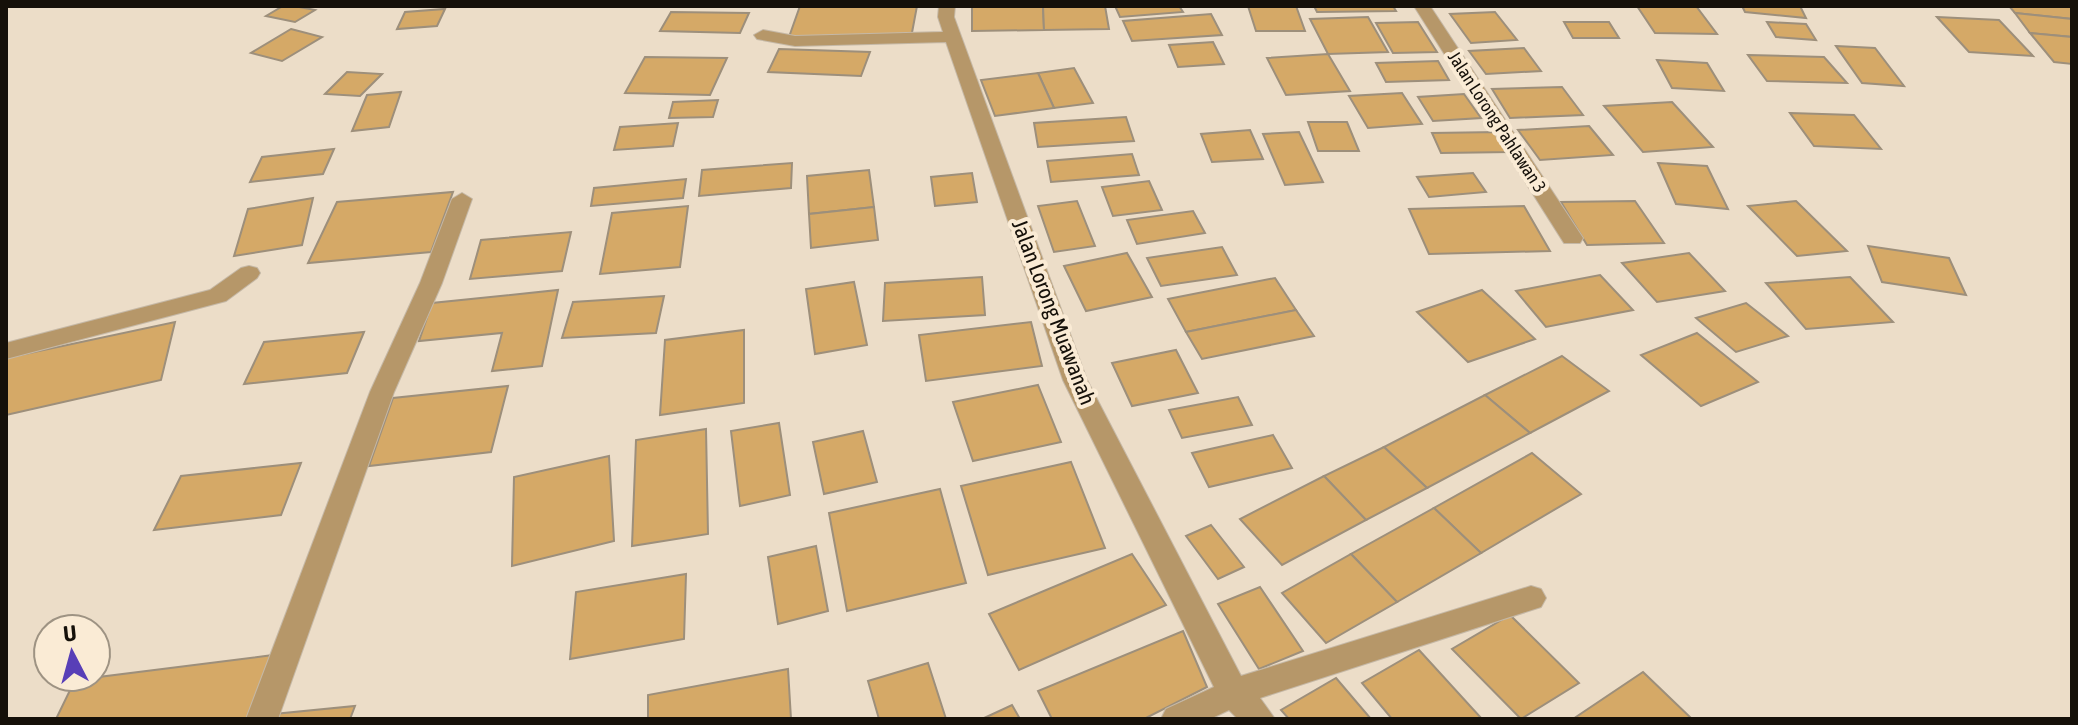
<svg xmlns="http://www.w3.org/2000/svg" width="2078" height="725" font-family="'Asap Condensed',sans-serif">
<style>
.building{fill:#d5a967;stroke:#9d8f7b;stroke-width:2}
.lines{fill:none;stroke-linecap:round;stroke-linejoin:round}
.minor-casing{stroke:#c5b8a6;stroke-width:2}
.minor{fill:#b69769;fill-rule:evenodd}
.labels{text-anchor:middle;stroke-width:8;stroke-linejoin:round;paint-order:stroke}
.far-street-label{font-size:18px;fill:#151009;stroke:#faebd5}
.street-label{font-size:22px;fill:#151009;stroke:#faebd5}
</style>
<rect width="100%" height="100%" fill="#ecddc8"/>
<g class="building">
<polygon points="283,6 294,6 315,10 295,22 266,16"/>
<polygon points="800,6 917,6 911,38 789,37"/>
<polygon points="972,6 1043,6 1044,30 972,31"/>
<polygon points="1043,6 1105,6 1109,29 1044,30"/>
<polygon points="1115,6 1179,6 1183,12 1120,17"/>
<polygon points="1248,6 1296,6 1305,31 1256,31"/>
<polygon points="1314,6 1393,6 1396,11 1317,12"/>
<polygon points="1637,6 1696,6 1717,34 1655,33"/>
<polygon points="1742,6 1800,6 1806,18 1745,12"/>
<polygon points="2009,6 2072,6 2072,19 2015,13"/>
<polygon points="445,9 437,26 397,29 405,12"/>
<polygon points="671,12 749,13 740,33 660,31"/>
<polygon points="1495,12 1517,40 1471,43 1450,14"/>
<polygon points="2015,13 2072,19 2072,37 2030,33"/>
<polygon points="1211,14 1222,35 1132,41 1123,21"/>
<polygon points="1368,17 1388,52 1328,54 1310,19"/>
<polygon points="1937,17 1999,20 2033,56 1969,52"/>
<polygon points="1418,22 1437,52 1393,53 1376,23"/>
<polygon points="1564,22 1609,22 1619,38 1573,38"/>
<polygon points="1767,22 1806,24 1816,40 1776,37"/>
<polygon points="291,29 322,37 282,61 251,53"/>
<polygon points="2030,33 2072,37 2072,64 2054,62"/>
<polygon points="1213,42 1224,64 1178,67 1169,45"/>
<polygon points="1836,46 1875,48 1904,86 1862,83"/>
<polygon points="1524,48 1541,71 1486,74 1469,51"/>
<polygon points="779,49 870,52 861,76 768,72"/>
<polygon points="1328,54 1350,91 1286,95 1267,58"/>
<polygon points="1748,55 1824,57 1847,83 1767,81"/>
<polygon points="645,57 727,58 710,95 625,93"/>
<polygon points="1657,60 1707,63 1724,91 1672,88"/>
<polygon points="1438,61 1449,80 1386,82 1376,63"/>
<polygon points="1074,68 1093,103 1054,108 1038,73"/>
<polygon points="347,72 382,74 360,96 325,94"/>
<polygon points="1038,73 1054,108 995,116 981,80"/>
<polygon points="1562,87 1583,115 1510,118 1492,89"/>
<polygon points="401,92 389,127 352,131 367,95"/>
<polygon points="1402,93 1422,124 1368,128 1349,96"/>
<polygon points="1464,94 1481,118 1433,121 1418,97"/>
<polygon points="718,100 713,117 669,118 673,102"/>
<polygon points="1672,102 1713,147 1643,152 1604,106"/>
<polygon points="1790,113 1854,115 1881,149 1814,146"/>
<polygon points="1126,117 1134,141 1038,147 1034,123"/>
<polygon points="1308,122 1347,122 1359,151 1318,151"/>
<polygon points="678,123 673,146 614,150 620,127"/>
<polygon points="1589,126 1613,155 1540,160 1518,130"/>
<polygon points="1250,130 1263,159 1212,162 1201,134"/>
<polygon points="1299,132 1323,182 1285,185 1263,134"/>
<polygon points="1499,132 1510,152 1441,153 1432,133"/>
<polygon points="334,149 323,174 250,182 262,157"/>
<polygon points="1132,154 1139,175 1051,182 1047,161"/>
<polygon points="792,163 791,188 699,196 702,170"/>
<polygon points="1658,163 1707,166 1728,209 1676,204"/>
<polygon points="869,170 874,207 809,214 807,176"/>
<polygon points="972,173 977,202 935,206 931,177"/>
<polygon points="1473,173 1486,192 1429,197 1417,177"/>
<polygon points="686,179 683,198 591,206 594,188"/>
<polygon points="1149,181 1162,210 1113,216 1102,187"/>
<polygon points="453,192 431,252 308,263 337,202"/>
<polygon points="313,198 302,245 234,256 248,209"/>
<polygon points="1077,201 1095,246 1054,252 1038,206"/>
<polygon points="1635,201 1664,243 1587,245 1561,202"/>
<polygon points="1796,201 1847,251 1797,256 1748,206"/>
<polygon points="688,206 680,267 600,274 612,213"/>
<polygon points="1524,206 1550,251 1429,254 1409,209"/>
<polygon points="874,207 878,240 811,248 809,214"/>
<polygon points="1193,211 1205,233 1137,244 1127,220"/>
<polygon points="571,232 562,271 470,279 481,240"/>
<polygon points="1868,246 1949,258 1966,295 1882,282"/>
<polygon points="1222,247 1237,275 1161,286 1147,258"/>
<polygon points="1127,253 1152,297 1086,311 1064,266"/>
<polygon points="1689,253 1725,291 1657,302 1622,263"/>
<polygon points="1600,275 1633,310 1546,327 1516,291"/>
<polygon points="982,277 985,315 883,321 885,283"/>
<polygon points="1850,277 1893,322 1806,329 1766,283"/>
<polygon points="1275,278 1296,310 1186,332 1168,299"/>
<polygon points="854,282 867,345 815,354 806,289"/>
<polygon points="558,290 542,366 492,371 502,333 419,341 432,303"/>
<polygon points="1482,290 1535,339 1468,362 1417,312"/>
<polygon points="664,296 656,333 562,338 573,302"/>
<polygon points="1746,303 1788,336 1736,352 1696,318"/>
<polygon points="1296,310 1314,336 1202,359 1186,332"/>
<polygon points="175,322 161,380 6,415 6,358"/>
<polygon points="1031,322 1042,366 926,381 919,335"/>
<polygon points="744,330 744,403 660,415 665,340"/>
<polygon points="364,332 347,373 244,384 264,342"/>
<polygon points="1697,333 1758,382 1701,406 1641,355"/>
<polygon points="1176,350 1198,393 1132,406 1112,363"/>
<polygon points="1562,356 1609,391 1530,433 1485,395"/>
<polygon points="1038,385 1061,442 973,461 953,402"/>
<polygon points="508,386 491,452 369,466 393,398"/>
<polygon points="1485,395 1530,433 1427,488 1384,447"/>
<polygon points="1238,397 1252,425 1182,438 1169,410"/>
<polygon points="779,423 790,495 740,506 731,431"/>
<polygon points="706,429 708,534 632,546 636,440"/>
<polygon points="863,431 877,482 824,494 813,442"/>
<polygon points="1273,435 1292,468 1209,487 1192,453"/>
<polygon points="1384,447 1427,488 1366,520 1324,476"/>
<polygon points="1532,453 1581,494 1481,553 1434,508"/>
<polygon points="609,456 614,541 512,566 514,477"/>
<polygon points="1071,462 1105,548 988,575 961,486"/>
<polygon points="301,463 281,515 154,530 181,476"/>
<polygon points="1324,476 1366,520 1282,565 1240,519"/>
<polygon points="940,489 966,583 847,611 829,513"/>
<polygon points="1434,508 1481,553 1397,602 1351,554"/>
<polygon points="1211,525 1244,567 1218,579 1186,536"/>
<polygon points="816,546 828,611 778,624 768,557"/>
<polygon points="1132,554 1166,605 1019,670 989,614"/>
<polygon points="1351,554 1397,602 1326,643 1282,593"/>
<polygon points="686,574 684,639 570,659 576,592"/>
<polygon points="1260,587 1303,651 1259,669 1218,604"/>
<polygon points="1510,615 1579,683 1521,719 1452,649"/>
<polygon points="1183,631 1207,687 1144,719 1052,719 1038,691"/>
<polygon points="1419,650 1482,719 1392,719 1362,683"/>
<polygon points="273,655 250,719 56,719 75,680"/>
<polygon points="928,663 946,719 879,719 868,681"/>
<polygon points="788,669 791,719 648,719 648,695"/>
<polygon points="1643,672 1692,719 1573,719"/>
<polygon points="1336,678 1371,719 1289,719 1281,710"/>
<polygon points="1012,705 1020,719 982,719"/>
<polygon points="355,706 350,719 272,719 274,714"/>
</g>
<g class="lines">
<defs>
<g id="minor">
<polygon points="939,6 955,6 954,17 1087,380 1241,676 1531,586 1541,589 1546,598 1541,607 1260,698 1275,719 1238,719 1229,710 1210,719 1161,719 1166,709 1214,687 1063,380 946,42 795,46 757,39 754,35 763,30 795,36 943,32 938,17"/>
<polygon points="1414,6 1430,6 1583,238 1580,243 1564,243"/>
<polygon points="462,193 472,199 442,283 394,392 278,719 246,719 370,392 420,283 452,199"/>
<polygon points="249,266 257,268 260,273 257,278 226,301 6,359 6,343 210,290 241,268"/>
</g>
</defs>
<use href="#minor" class="minor-casing"/>
<use href="#minor" class="minor"/>
</g>
<g class="labels">
<g class="far-street-label">
<text transform="translate(1497 122) rotate(57)" y="6">Jalan Lorong Pahlawan 3</text>
</g>
<g class="street-label">
<text transform="translate(1054 312) rotate(69)" y="8">Jalan Lorong Muawanah</text>
</g>
</g>
<rect width="2078" height="725" fill="none" stroke="#151009" stroke-width="16"/>
<g transform="translate(72 653) rotate(354)"><circle r="38" fill="#faebd5" stroke="#9e9383" stroke-width="2"/>
<path d="M0-6L14 30L0 20L-14 30Z" fill="#583fb7"/>
<text y="-12" font-size="22" font-weight="bold" text-anchor="middle" fill="#151009">U</text>
</g>
</svg>
